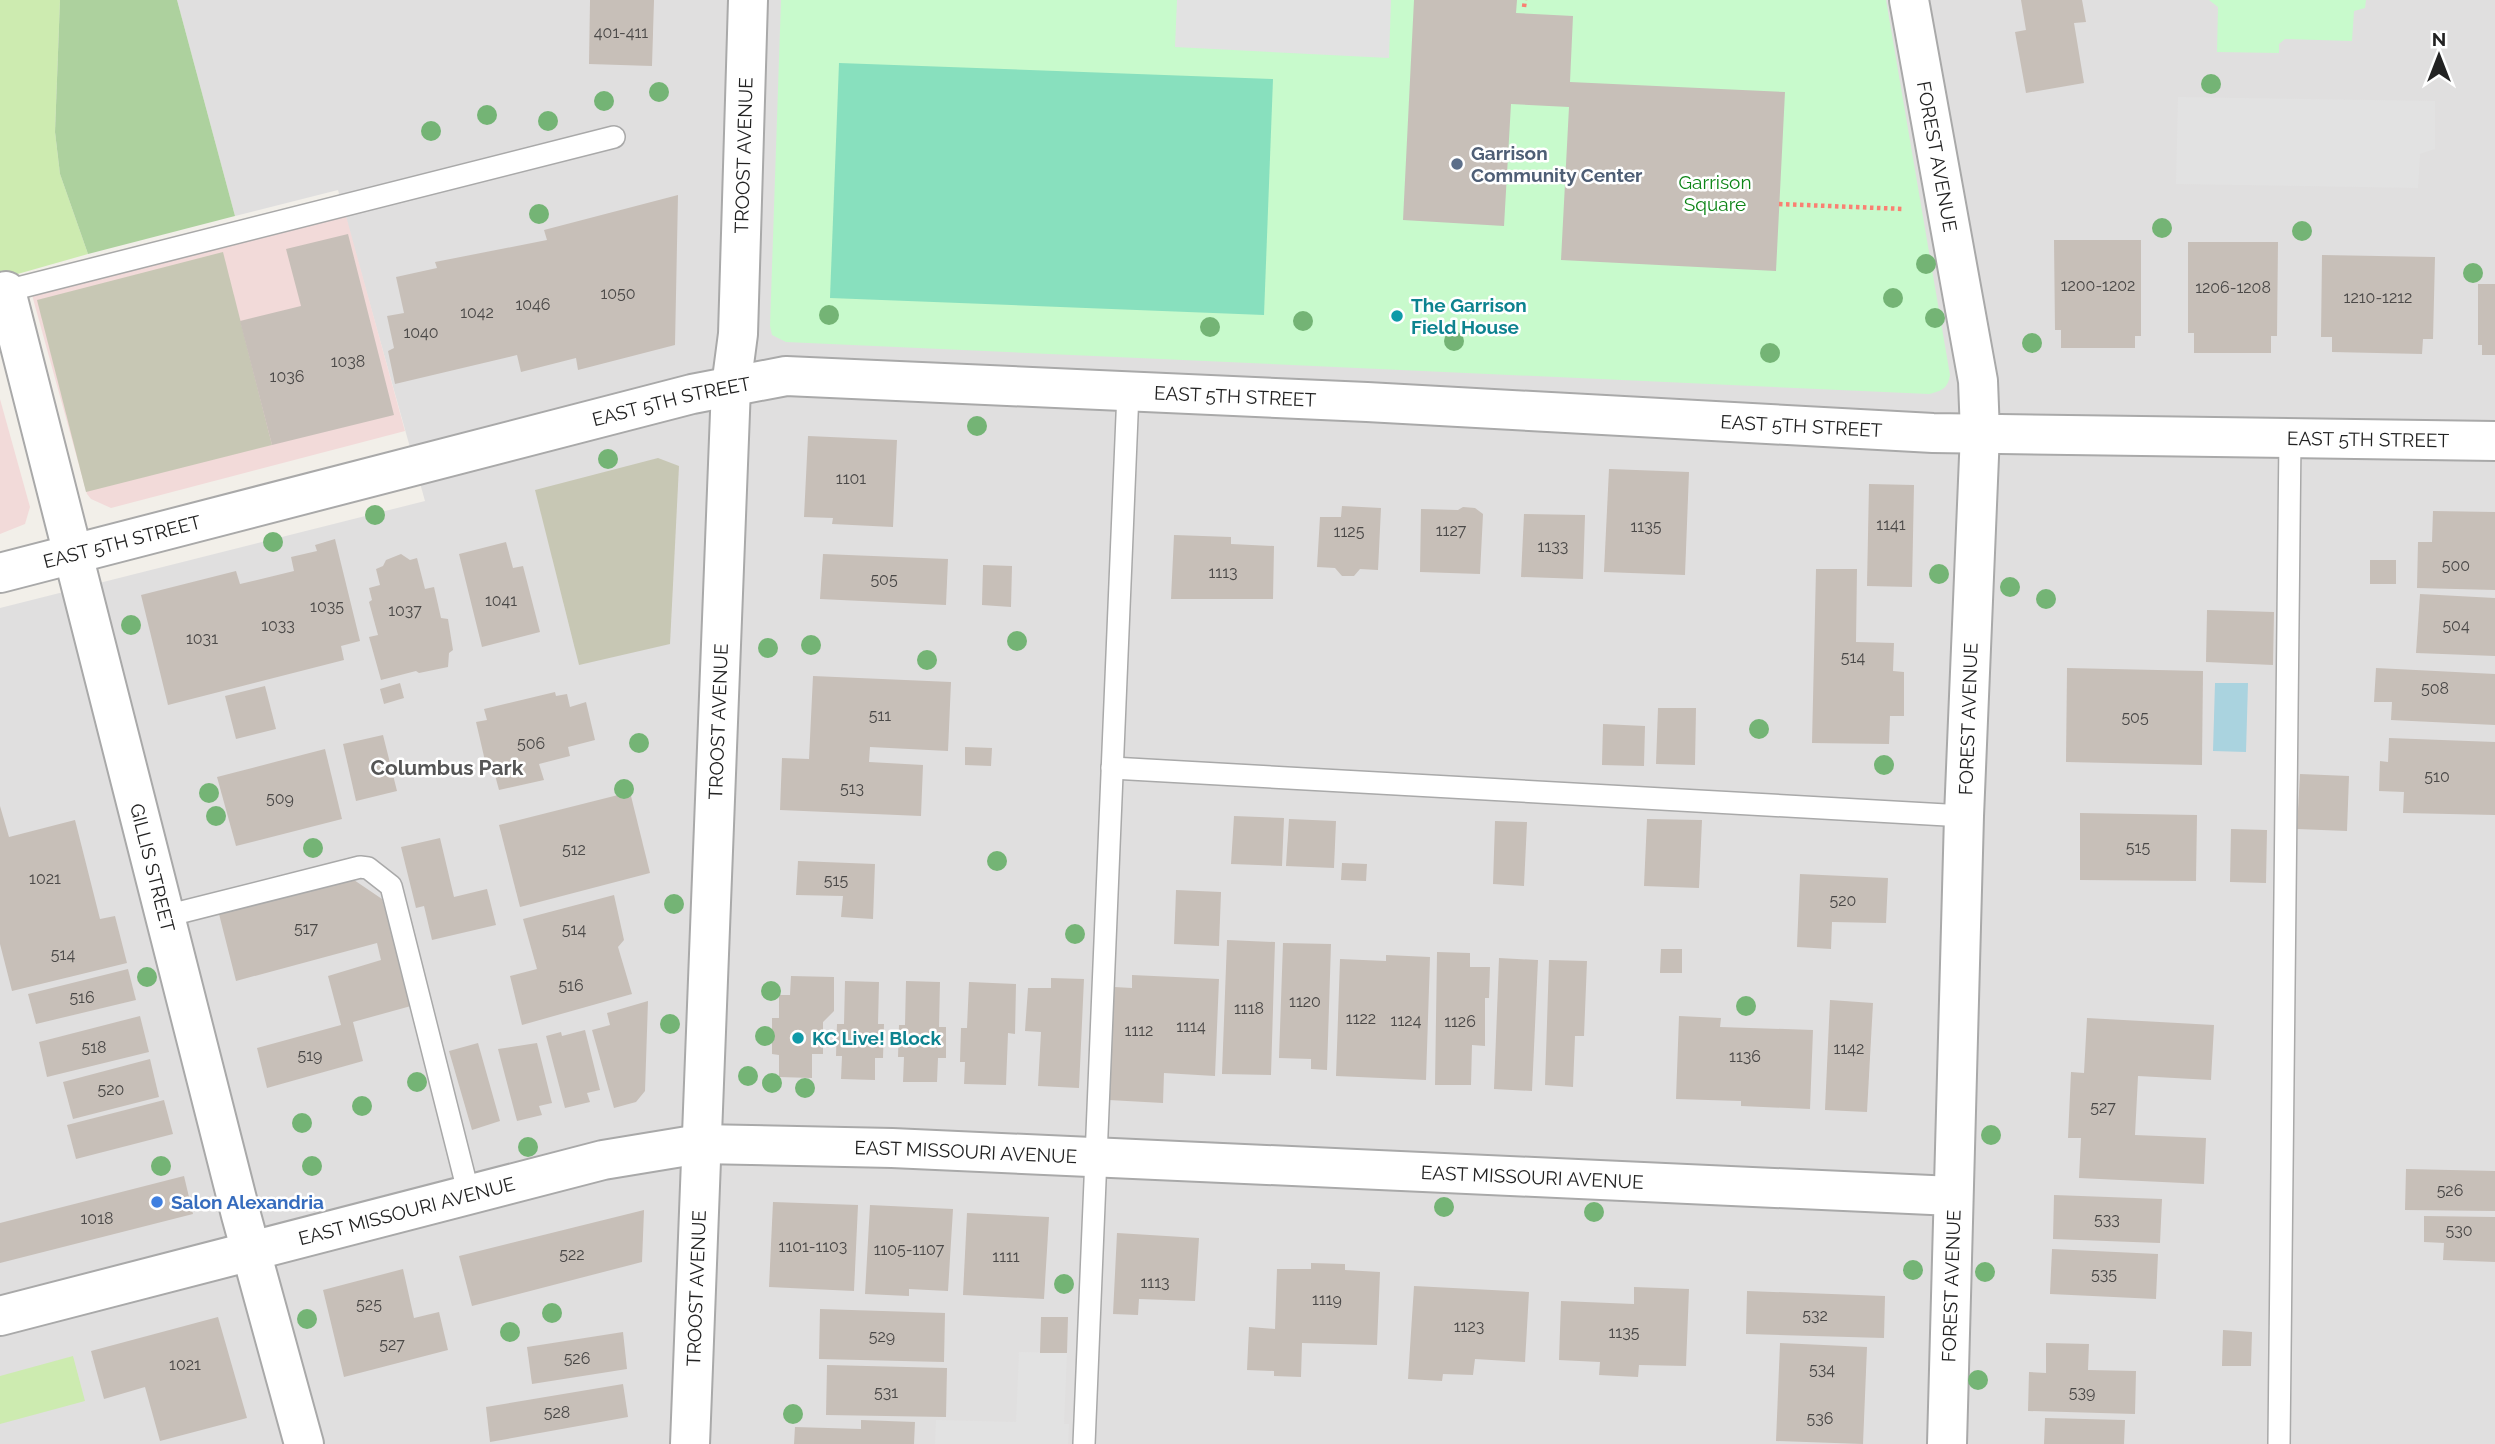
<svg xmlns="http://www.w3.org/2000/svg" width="2495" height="1444" font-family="Raleway,sans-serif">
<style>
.residential{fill:#e0dfdf}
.commercial{fill:#f2dad9}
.construction{fill:#c7c7b4}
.grass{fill:#cdebb0}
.forest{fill:#add19e}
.park{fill:#c8facc}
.pitch{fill:#88e0be}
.parking{fill:#e2e2e2}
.water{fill:#aad3df}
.building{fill:#c7bfb8}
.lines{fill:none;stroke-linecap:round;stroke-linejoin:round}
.service-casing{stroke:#a9a9a9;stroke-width:24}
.minor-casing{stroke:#a9a9a9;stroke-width:42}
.path{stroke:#fa8072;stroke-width:4.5;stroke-dasharray:3.5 3.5;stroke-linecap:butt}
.service{stroke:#fff;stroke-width:21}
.minor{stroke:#fff;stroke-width:38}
.tree{fill:#74b475}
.service-dot{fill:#5c6f8a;stroke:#fff;stroke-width:2.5}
.culture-dot{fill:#0f9aa8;stroke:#fff;stroke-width:2.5}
.shop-dot{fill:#3f7fe0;stroke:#fff;stroke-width:2.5}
.labels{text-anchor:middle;stroke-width:5;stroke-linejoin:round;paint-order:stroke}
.number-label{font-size:16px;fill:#4b4948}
.service-label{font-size:19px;font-weight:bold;fill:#4e5e75;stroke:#fff;text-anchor:start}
.street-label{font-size:19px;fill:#222;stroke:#fff}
.park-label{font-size:19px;fill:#0c8416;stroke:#fff}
.culture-label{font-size:19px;font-weight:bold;fill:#0d838f;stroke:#fff;text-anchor:start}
.shop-label{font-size:19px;font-weight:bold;fill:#366cbe;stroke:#fff;text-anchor:start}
.neighbourhood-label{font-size:21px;font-weight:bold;fill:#555;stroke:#fff}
</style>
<rect width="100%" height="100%" fill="#f2efe9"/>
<polygon class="residential" points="177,0 2495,0 2495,1444 0,1444 0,608 425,501 338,190 235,216"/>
<g class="commercial">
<polygon points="346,216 405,431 111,508 91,499 87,494 32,295"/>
<polygon points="0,399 30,507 25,524 0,534"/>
</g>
<g class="construction">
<polygon points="223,252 272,445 86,492 37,300"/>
<polygon points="658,458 679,466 670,644 579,665 535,490"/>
</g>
<g class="grass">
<polygon points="0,0 60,0 55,132 60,174 88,254 0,279"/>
<polygon points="73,1356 85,1401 0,1424 0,1376"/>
</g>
<polygon class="forest" points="60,0 177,0 235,216 88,254 60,174 55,132"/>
<g class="park">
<path d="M781,0h1105l64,375c-2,13 -8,16 -21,19l-1143,-52 -14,-7 -2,-9z"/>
<polygon points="2209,0 2366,0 2365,8 2354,11 2352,41 2285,39 2279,44 2279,53 2217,52 2218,7"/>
</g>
<polygon class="pitch" points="839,63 1273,79 1264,315 830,298"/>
<g class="parking">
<polygon points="1177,0 1391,0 1389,58 1175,47"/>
<polygon points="2178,97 2435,101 2435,149 2420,154 2418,188 2176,184"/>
<polygon points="1019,1352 1067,1353 1064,1424 1069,1424 1068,1444 935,1444 936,1420 1016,1422"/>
</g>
<polygon class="water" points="2215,683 2248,683 2246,752 2213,751"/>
<g class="building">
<polygon points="590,0 654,0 652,66 589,64"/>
<polygon points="1414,0 1517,0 1516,13 1573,16 1570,82 1785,92 1776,271 1561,260 1569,107 1511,104 1504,226 1403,220"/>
<polygon points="2021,0 2082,0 2086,22 2074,23 2084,83 2026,93 2015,32 2026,30"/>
<polygon points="678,195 675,345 578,370 576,358 521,372 517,355 395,384 388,351 394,348 387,316 404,313 396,277 437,268 435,262 547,240 544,230"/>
<polygon points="348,234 394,415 272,445 240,321 301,306 286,249"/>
<polygon points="2054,240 2141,240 2141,336 2135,336 2135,348 2061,348 2061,330 2055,330"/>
<polygon points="2188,242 2278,242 2277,336 2271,336 2271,353 2194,353 2194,333 2188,333"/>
<polygon points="2322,255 2435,257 2433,339 2423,339 2422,354 2332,352 2332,337 2321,337"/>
<polygon points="2478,284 2495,284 2495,355 2482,355 2482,345 2478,345"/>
<polygon points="808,436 897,440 893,527 832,524 833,518 804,517"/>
<polygon points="1609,469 1689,472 1685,575 1604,572"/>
<polygon points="1869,484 1914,485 1912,587 1867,586"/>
<polygon points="1342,506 1381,508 1378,570 1360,569 1354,576 1342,576 1335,568 1317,567 1320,517 1341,517"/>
<polygon points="1463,507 1475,508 1483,514 1480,574 1420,572 1421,509 1458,510"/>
<polygon points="2433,511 2495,512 2495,590 2417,588 2418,542 2432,542"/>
<polygon points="1524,514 1585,515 1583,579 1521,577"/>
<polygon points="1174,535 1231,537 1231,544 1274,546 1273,599 1171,599"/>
<polygon points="335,539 360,641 341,646 344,660 168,705 141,595 236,571 240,584 294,571 291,557 317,551 315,545"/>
<polygon points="506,542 513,568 523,566 540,632 482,647 459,554"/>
<polygon points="401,554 410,560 417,558 425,589 434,587 441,618 448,619 453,650 449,653 448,667 419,673 416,671 381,680 369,637 378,635 369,602 372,600 369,588 380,585 376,569 383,566 386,560"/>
<polygon points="823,554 948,559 946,605 820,599"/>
<rect x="2370" y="560" width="26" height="24"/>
<polygon points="983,565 1012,566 1011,607 982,605"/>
<polygon points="1816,569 1857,569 1856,642 1894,643 1893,671 1904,672 1904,716 1890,716 1889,744 1812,743"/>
<polygon points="2420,594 2495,598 2495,656 2416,653"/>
<polygon points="2207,610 2274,612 2273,665 2206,662"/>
<polygon points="2067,668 2203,671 2202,765 2066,762"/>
<polygon points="2376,668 2495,674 2495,725 2391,720 2392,702 2374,702"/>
<polygon points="813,676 951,682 948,751 870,747 869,762 923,765 921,816 780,810 782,758 809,759"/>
<polygon points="400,683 404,698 384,704 380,689"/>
<polygon points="265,686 276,729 236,739 225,696"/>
<polygon points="555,692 556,696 567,694 570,707 586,702 595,740 568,747 570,756 539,764 544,780 499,790 492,764 486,765 476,722 487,720 484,709"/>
<polygon points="1658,708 1696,708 1695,765 1656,764"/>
<polygon points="1603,724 1645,726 1644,766 1602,765"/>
<polygon points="383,735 397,791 356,801 343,744"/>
<polygon points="2389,738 2495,742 2495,815 2403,813 2404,792 2379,791 2380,761 2388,762"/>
<polygon points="965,747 992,748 991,766 965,765"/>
<polygon points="325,749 342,819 236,846 217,777"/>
<polygon points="2300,774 2349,776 2347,831 2297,829"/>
<polygon points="630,792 650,873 520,907 499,825"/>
<polygon points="0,806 9,837 75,820 100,919 115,916 127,963 12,991 0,944"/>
<polygon points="2080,813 2197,815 2196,881 2080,880"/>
<polygon points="1234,816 1284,818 1282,866 1231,864"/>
<polygon points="1289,819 1336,821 1334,868 1286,866"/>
<polygon points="1647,819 1702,820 1699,888 1644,886"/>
<polygon points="1495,821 1527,822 1524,886 1493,884"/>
<polygon points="2231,829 2267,830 2266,883 2230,882"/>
<polygon points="440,838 454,897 487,889 496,925 432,940 424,906 416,908 401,847"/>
<polygon points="798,861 875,864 873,919 841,917 843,896 796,895"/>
<polygon points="1342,863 1367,864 1366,881 1341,880"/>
<polygon points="1800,874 1888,878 1886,923 1832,922 1831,949 1797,947"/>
<polygon points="354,880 382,899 411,1006 353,1022 363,1061 267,1088 257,1048 341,1025 328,976 381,960 377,943 236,981 219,914"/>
<polygon points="1176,890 1221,892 1219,946 1174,944"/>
<polygon points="614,895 624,940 618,947 632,994 522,1025 510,976 537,969 523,919"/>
<polygon points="1227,940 1275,942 1271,1075 1222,1074"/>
<polygon points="1283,943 1331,944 1327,1070 1311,1069 1311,1059 1279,1058"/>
<polygon points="1661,949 1682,949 1682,973 1660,973"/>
<polygon points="1437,952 1470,953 1470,967 1490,967 1489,998 1485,998 1485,1046 1472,1045 1471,1085 1435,1085"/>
<polygon points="1386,955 1430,957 1426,1080 1336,1076 1340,959 1386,961"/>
<polygon points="1499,958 1538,960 1532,1091 1494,1089"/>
<polygon points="1549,960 1587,961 1584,1036 1575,1036 1573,1087 1545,1085"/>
<polygon points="128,969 136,1000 36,1024 28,994"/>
<polygon points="1132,975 1219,979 1215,1076 1164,1073 1163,1103 1109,1100 1114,987 1132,988"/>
<polygon points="791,976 834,977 834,1011 823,1022 823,1054 812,1054 812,1078 779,1077 779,1055 772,1054 772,1018 779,1018 779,995 790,995"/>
<polygon points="1051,978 1084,979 1079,1088 1038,1086 1041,1032 1025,1031 1028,988 1051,988"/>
<polygon points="845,981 879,982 878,1024 884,1024 883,1058 875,1058 875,1080 841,1079 842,1056 836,1056 837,1024 844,1024"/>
<polygon points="906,981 940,982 939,1027 946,1027 946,1058 938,1058 937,1082 903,1082 904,1057 898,1057 899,1025 905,1025"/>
<polygon points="969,982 1016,984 1015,1034 1008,1033 1006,1085 964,1084 965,1062 960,1062 961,1028 967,1028"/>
<polygon points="1830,1000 1873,1003 1867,1112 1825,1110"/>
<polygon points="648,1001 645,1091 636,1102 614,1108 592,1030 610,1025 607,1013"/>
<polygon points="140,1016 149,1052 47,1077 39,1042"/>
<polygon points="1679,1016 1721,1018 1720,1027 1813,1030 1810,1109 1741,1106 1741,1101 1676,1099"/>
<polygon points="2087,1018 2214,1025 2211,1080 2138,1076 2135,1135 2206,1138 2204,1184 2079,1178 2081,1138 2068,1138 2071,1072 2084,1073"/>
<polygon points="585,1030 600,1090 587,1093 590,1102 565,1108 546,1036 561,1032 562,1036"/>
<polygon points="478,1043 500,1121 472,1130 449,1051"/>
<polygon points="537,1043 552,1103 539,1106 542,1115 517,1121 498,1049"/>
<polygon points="150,1059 159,1097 73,1119 63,1082"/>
<polygon points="164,1100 173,1134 76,1159 67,1125"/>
<polygon points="2406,1169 2495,1171 2495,1211 2405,1210"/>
<polygon points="184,1176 193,1214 0,1263 0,1223"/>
<polygon points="2054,1195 2162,1199 2160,1243 2053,1239"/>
<polygon points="773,1202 858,1205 854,1291 769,1287"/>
<polygon points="870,1205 953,1209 948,1291 909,1289 909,1296 865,1294"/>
<polygon points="644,1210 642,1262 472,1306 459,1256"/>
<polygon points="967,1213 1049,1217 1044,1299 963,1295"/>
<polygon points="2424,1216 2495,1217 2495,1262 2443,1260 2444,1243 2424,1242"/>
<polygon points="1117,1233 1199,1238 1195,1301 1139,1299 1138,1315 1113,1314"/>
<polygon points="2052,1249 2158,1254 2156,1299 2050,1294"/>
<polygon points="1311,1263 1345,1264 1345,1270 1380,1272 1377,1345 1302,1343 1301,1377 1274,1376 1274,1371 1247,1370 1249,1327 1275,1329 1277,1269 1311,1269"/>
<polygon points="403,1269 414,1318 439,1312 448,1350 344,1377 323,1290"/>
<polygon points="1414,1286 1529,1292 1525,1362 1475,1359 1473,1375 1443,1374 1442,1381 1408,1379"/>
<polygon points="1634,1287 1689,1289 1686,1366 1639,1365 1638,1377 1599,1375 1600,1362 1559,1360 1561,1301 1634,1304"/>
<polygon points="1747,1291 1885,1296 1884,1338 1746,1334"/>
<polygon points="820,1309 945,1313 944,1362 819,1359"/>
<polygon points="218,1317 247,1418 160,1441 145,1387 104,1399 91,1351"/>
<polygon points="1041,1317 1068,1317 1067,1353 1040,1353"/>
<polygon points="2223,1330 2252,1332 2251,1366 2222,1366"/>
<polygon points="623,1332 627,1369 532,1384 527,1347"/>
<polygon points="1780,1343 1867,1347 1863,1444 1776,1441"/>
<polygon points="2046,1343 2089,1344 2088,1370 2136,1371 2135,1414 2028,1411 2029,1372 2046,1373"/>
<polygon points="827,1365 947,1368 946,1417 826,1415"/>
<polygon points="623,1384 628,1417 490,1442 486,1407"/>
<polygon points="2045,1418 2125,1420 2124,1444 2044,1444"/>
<polygon points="861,1420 915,1422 914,1444 794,1444 795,1427 861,1429"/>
</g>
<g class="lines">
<defs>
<g id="service">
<polyline points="6,291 614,137"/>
<polyline points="1112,768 1964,816"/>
<polyline points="166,916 360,867 368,868 391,886 469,1195"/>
<polyline points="1084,1444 1128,392"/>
<polyline points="2279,1444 2290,438"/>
</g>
<g id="minor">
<path id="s1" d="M1909,0l69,381 2,52 -16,383 -17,628"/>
<path id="s2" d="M6,291l235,924 63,229"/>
<path id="s3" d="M0,573l692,-179 94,-18 581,26 566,31 562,8"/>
<path id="s4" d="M0,1316l603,-156 97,-16 192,4 1061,48"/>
<path id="s5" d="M690,1444l41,-1057 7,-53 10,-334"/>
</g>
</defs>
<use href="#service" class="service-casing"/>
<use href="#minor" class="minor-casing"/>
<g class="path">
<polyline points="1524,7 1525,0"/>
<polyline points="1779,204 1904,209"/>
</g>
<use href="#service" class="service"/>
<use href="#minor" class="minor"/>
</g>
<g class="tree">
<circle cx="2211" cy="84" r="10"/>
<circle cx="659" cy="92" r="10"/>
<circle cx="604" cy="101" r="10"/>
<circle cx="487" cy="115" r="10"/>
<circle cx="548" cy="121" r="10"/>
<circle cx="431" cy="131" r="10"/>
<circle cx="539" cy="214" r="10"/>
<circle cx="2162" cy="228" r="10"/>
<circle cx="2302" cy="231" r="10"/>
<circle cx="1926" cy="264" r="10"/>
<circle cx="2473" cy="273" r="10"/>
<circle cx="1893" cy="298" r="10"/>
<circle cx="829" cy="315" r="10"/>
<circle cx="1935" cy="318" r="10"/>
<circle cx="1303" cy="321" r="10"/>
<circle cx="1210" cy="327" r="10"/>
<circle cx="1454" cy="341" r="10"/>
<circle cx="2032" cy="343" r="10"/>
<circle cx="1770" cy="353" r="10"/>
<circle cx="977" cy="426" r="10"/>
<circle cx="608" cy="459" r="10"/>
<circle cx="375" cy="515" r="10"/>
<circle cx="273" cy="542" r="10"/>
<circle cx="1939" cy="574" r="10"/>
<circle cx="2010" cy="587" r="10"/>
<circle cx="2046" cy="599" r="10"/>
<circle cx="131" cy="625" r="10"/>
<circle cx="1017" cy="641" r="10"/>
<circle cx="811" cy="645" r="10"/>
<circle cx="768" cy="648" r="10"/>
<circle cx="927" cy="660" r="10"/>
<circle cx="1759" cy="729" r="10"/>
<circle cx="639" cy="743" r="10"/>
<circle cx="1884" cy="765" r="10"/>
<circle cx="624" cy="789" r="10"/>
<circle cx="209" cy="793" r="10"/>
<circle cx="216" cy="816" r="10"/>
<circle cx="313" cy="848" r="10"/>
<circle cx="997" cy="861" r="10"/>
<circle cx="674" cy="904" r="10"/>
<circle cx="1075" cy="934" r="10"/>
<circle cx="147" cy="977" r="10"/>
<circle cx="771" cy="991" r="10"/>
<circle cx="1746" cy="1006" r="10"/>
<circle cx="670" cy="1024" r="10"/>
<circle cx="765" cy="1036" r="10"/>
<circle cx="748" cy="1076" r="10"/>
<circle cx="417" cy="1082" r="10"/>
<circle cx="772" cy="1083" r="10"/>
<circle cx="805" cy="1088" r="10"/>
<circle cx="362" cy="1106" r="10"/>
<circle cx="302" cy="1123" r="10"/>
<circle cx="1991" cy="1135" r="10"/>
<circle cx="528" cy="1147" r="10"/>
<circle cx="161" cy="1166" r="10"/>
<circle cx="312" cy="1166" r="10"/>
<circle cx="1444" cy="1207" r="10"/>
<circle cx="1594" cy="1212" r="10"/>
<circle cx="1913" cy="1270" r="10"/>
<circle cx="1985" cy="1272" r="10"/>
<circle cx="1064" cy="1284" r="10"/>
<circle cx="552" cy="1313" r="10"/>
<circle cx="307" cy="1319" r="10"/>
<circle cx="510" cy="1332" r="10"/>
<circle cx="1978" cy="1380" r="10"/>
<circle cx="793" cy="1414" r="10"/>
</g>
<circle class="service-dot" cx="1457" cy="164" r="7"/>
<g class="culture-dot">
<circle cx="1397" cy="316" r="7"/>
<circle cx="798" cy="1038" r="7"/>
</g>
<circle class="shop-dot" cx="157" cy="1202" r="7"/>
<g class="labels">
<g class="number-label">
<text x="621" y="38">401-411</text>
<text x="2098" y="291">1200-1202</text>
<text x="2233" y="293">1206-1208</text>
<text x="618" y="299">1050</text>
<text x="2378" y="303">1210-1212</text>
<text x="533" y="310">1046</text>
<text x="477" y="318">1042</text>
<text x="421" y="338">1040</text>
<text x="348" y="367">1038</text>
<text x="287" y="382">1036</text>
<text x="851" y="484">1101</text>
<text x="1891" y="530">1141</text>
<text x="1646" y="532">1135</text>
<text x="1451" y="536">1127</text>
<text x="1349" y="537">1125</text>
<text x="1553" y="552">1133</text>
<text x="2456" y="571">500</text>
<text x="1223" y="578">1113</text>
<text x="884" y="585">505</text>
<text x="501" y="606">1041</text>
<text x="327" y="612">1035</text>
<text x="405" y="616">1037</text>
<text x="278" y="631">1033</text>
<text x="2456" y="631">504</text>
<text x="202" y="644">1031</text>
<text x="1853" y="663">514</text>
<text x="2435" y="694">508</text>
<text x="880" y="721">511</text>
<text x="2135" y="723">505</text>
<text x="531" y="749">506</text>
<text x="2437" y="782">510</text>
<text x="852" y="794">513</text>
<text x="280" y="804">509</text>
<text x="2138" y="853">515</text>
<text x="574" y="855">512</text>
<text x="45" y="884">1021</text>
<text x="836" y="886">515</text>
<text x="1843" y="906">520</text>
<text x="306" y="934">517</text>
<text x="574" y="935">514</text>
<text x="63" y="960">514</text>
<text x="571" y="991">516</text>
<text x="82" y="1003">516</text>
<text x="1305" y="1007">1120</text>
<text x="1249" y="1014">1118</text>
<text x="1361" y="1024">1122</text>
<text x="1406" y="1026">1124</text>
<text x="1460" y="1027">1126</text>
<text x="1191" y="1032">1114</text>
<text x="1139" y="1036">1112</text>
<text x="94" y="1053">518</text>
<text x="1849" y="1054">1142</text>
<text x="310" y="1061">519</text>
<text x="1745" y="1062">1136</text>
<text x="111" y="1095">520</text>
<text x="2103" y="1113">527</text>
<text x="2450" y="1196">526</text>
<text x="97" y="1224">1018</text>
<text x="2107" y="1225">533</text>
<text x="2459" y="1236">530</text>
<text x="813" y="1252">1101-1103</text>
<text x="909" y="1255">1105-1107</text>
<text x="572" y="1260">522</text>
<text x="1006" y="1262">1111</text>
<text x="2104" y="1280">535</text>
<text x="1155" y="1288">1113</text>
<text x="1327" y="1305">1119</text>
<text x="369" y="1310">525</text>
<text x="1815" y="1321">532</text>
<text x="1469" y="1332">1123</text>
<text x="1624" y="1338">1135</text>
<text x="882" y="1342">529</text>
<text x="392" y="1350">527</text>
<text x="577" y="1364">526</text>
<text x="185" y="1370">1021</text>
<text x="1822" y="1375">534</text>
<text x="886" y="1398">531</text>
<text x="2082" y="1398">539</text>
<text x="557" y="1418">528</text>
<text x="1820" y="1424">536</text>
</g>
<g class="service-label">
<text x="1471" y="160">Garrison<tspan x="1471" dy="22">Community Center</tspan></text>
</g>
<g class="street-label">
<text dy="7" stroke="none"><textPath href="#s5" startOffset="1290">TROOST AVENUE</textPath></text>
<text dy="7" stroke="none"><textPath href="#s1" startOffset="159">FOREST AVENUE</textPath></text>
<text dy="7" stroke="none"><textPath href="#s3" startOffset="1260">EAST 5TH STREET</textPath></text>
<text dy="7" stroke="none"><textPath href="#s3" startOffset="693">EAST 5TH STREET</textPath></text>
<text dy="7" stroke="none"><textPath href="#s3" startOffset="1827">EAST 5TH STREET</textPath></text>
<text dy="7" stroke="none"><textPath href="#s3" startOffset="2394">EAST 5TH STREET</textPath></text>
<text dy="7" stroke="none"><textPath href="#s3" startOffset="126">EAST 5TH STREET</textPath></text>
<text transform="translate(1968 719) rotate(-88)" y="7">FOREST AVENUE</text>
<text dy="7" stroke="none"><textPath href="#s5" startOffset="723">TROOST AVENUE</textPath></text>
<text dy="7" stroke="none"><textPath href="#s2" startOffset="595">GILLIS STREET</textPath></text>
<text dy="7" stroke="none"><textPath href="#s4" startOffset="987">EAST MISSOURI AVENUE</textPath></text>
<text dy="7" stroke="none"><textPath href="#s4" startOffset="1554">EAST MISSOURI AVENUE</textPath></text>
<text dy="7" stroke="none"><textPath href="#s4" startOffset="420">EAST MISSOURI AVENUE</textPath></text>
<text transform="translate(1951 1286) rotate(-88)" y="7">FOREST AVENUE</text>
<text dy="7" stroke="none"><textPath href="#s5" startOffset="156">TROOST AVENUE</textPath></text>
</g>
<g class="park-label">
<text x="1715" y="189">Garrison<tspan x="1715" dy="22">Square</tspan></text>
</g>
<g class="culture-label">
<text x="1411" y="312">The Garrison<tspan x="1411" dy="22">Field House</tspan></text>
<text x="812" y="1045">KC Live! Block</text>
</g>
<g class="shop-label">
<text x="171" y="1209">Salon Alexandria</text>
</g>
<g class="neighbourhood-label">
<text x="447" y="775">Columbus Park</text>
</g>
</g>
<g transform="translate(2439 56)" stroke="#ffffff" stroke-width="5" paint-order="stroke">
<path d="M0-5L12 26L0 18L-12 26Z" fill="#222222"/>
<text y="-10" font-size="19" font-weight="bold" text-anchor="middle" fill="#222222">N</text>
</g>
</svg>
